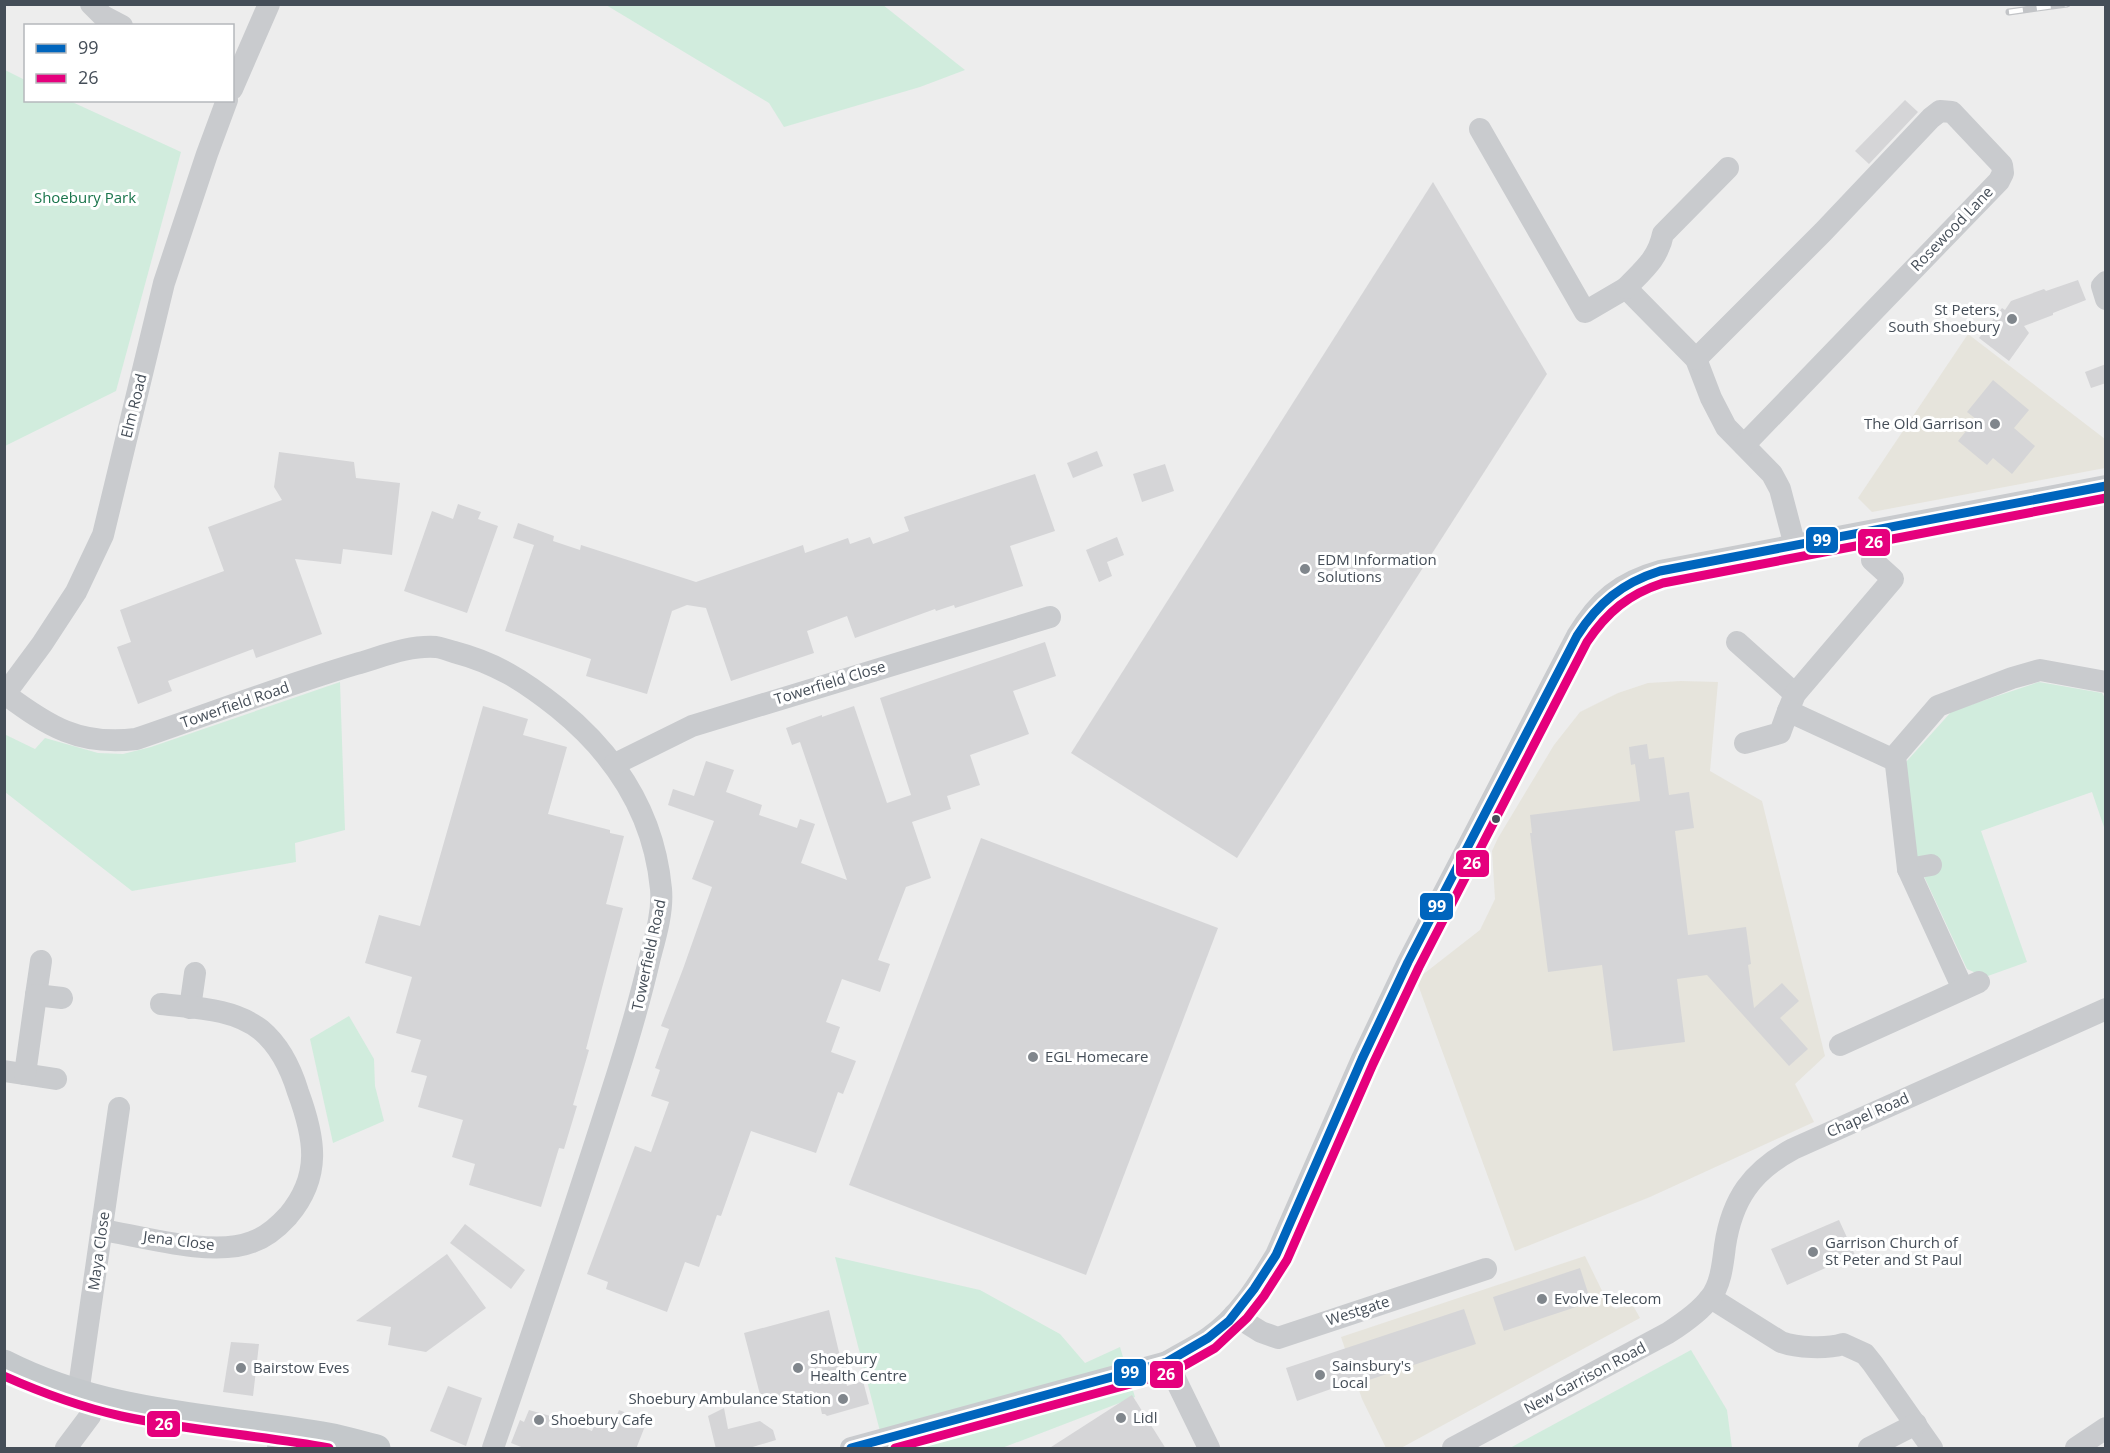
<svg xmlns="http://www.w3.org/2000/svg" width="2110" height="1453" font-family="'Open Sans',sans-serif">
<style>
.commercial{fill:#e6e4dc}
.green{fill:#d1ecdd}
.building{fill:#d5d5d7}
.lines{fill:none;stroke-linecap:round;stroke-linejoin:round}
.minor{stroke:#c9cbce;stroke-width:22}
.major{stroke:#c4c8cb;stroke-width:27}
.rail-casing{stroke:#c2c4c7;stroke-width:7}
.rail{stroke:#fff;stroke-width:4.5;stroke-dasharray:14;stroke-linecap:butt}
.bus-1-casing{stroke:#fff;stroke-width:14}
.bus-2-casing{stroke:#fff;stroke-width:14}
.bus-1{stroke:#0065bd;stroke-width:9}
.bus-2{stroke:#e5007d;stroke-width:9}
.poi-dot{fill:#80868c;stroke:#fff;stroke-width:2}
.bus-dot{fill:#454e58;stroke:#fff;stroke-width:2}
.labels{text-anchor:middle;stroke-width:6;stroke-linejoin:round;paint-order:stroke}
.park-label{font-size:15px;fill:#1a754c;stroke:#fff}
.street-label{font-size:15px;fill:#454e58;stroke:#fff}
.poi-label{font-size:15px;fill:#454e58;stroke:#fff;text-anchor:start}
.line-badge{stroke:#fff;stroke-width:2}
.badge-label{font-size:16px;text-anchor:middle;font-weight:bold;fill:#fff}
</style>
<rect width="100%" height="100%" fill="#ededed"/>
<g class="commercial">
<polygon points="1968,334 2105,439 2105,468 1872,512 1858,498"/>
<polygon points="1681,681 1718,682 1710,771 1762,801 1825,1056 1795,1084 1814,1122 1650,1197 1515,1251 1417,982 1421,976 1480,930 1495,899 1492,851 1498,838 1554,745 1580,712 1618,693 1648,683"/>
<polygon points="1585,1256 1609,1305 1616,1309 1631,1302 1640,1318 1401,1448 1386,1448 1362,1399 1341,1337"/>
</g>
<g class="green">
<polygon points="606,5 883,5 965,70 920,87 784,127 769,103"/>
<polygon points="5,70 25,80 26,100 70,101 181,152 116,391 5,446"/>
<polygon points="340,682 345,830 295,843 296,862 132,891 5,792 4,734 35,749 45,738 98,753 123,754 151,747"/>
<polygon points="2039,682 2102,693 2105,698 2105,830 2092,792 1981,831 2027,962 1985,977 1967,969 1915,857 1906,762 1952,711"/>
<polygon points="349,1016 374,1059 375,1086 384,1121 333,1143 310,1039"/>
<polygon points="835,1257 980,1290 1060,1334 1085,1363 1120,1347 1135,1397 1002,1448 879,1448 882,1439"/>
<polygon points="1691,1350 1727,1410 1732,1448 1510,1448"/>
</g>
<g class="building">
<polygon points="1905,100 1918,112 1869,164 1855,151"/>
<polygon points="1433,182 1547,374 1237,858 1071,753"/>
<polygon points="2078,280 2086,300 2053,313 2053,315 2024,326 2029,333 2009,361 1979,338 2002,308 2005,310 2011,301 2044,289 2046,291"/>
<polygon points="2106,364 2106,383 2091,388 2085,372"/>
<polygon points="1993,380 2029,410 2014,428 2035,446 2012,474 1993,458 1987,465 1958,441 1976,419 1967,412"/>
<polygon points="1097,451 1103,466 1073,478 1067,463"/>
<polygon points="279,452 354,462 356,478 400,483 392,555 343,549 341,564 295,559 322,634 256,658 253,649 168,681 172,691 138,704 117,647 131,642 120,610 224,571 208,527 282,500 274,487"/>
<polygon points="1165,464 1174,491 1142,502 1133,474"/>
<polygon points="1035,474 1055,531 1010,546 1023,586 955,608 954,605 936,611 935,609 855,638 847,616 807,631 814,653 731,681 706,608 687,605 672,611 647,694 586,676 591,659 505,631 534,545 513,538 518,523 554,536 553,541 580,550 581,545 696,582 803,545 805,553 848,538 850,544 870,537 873,544 909,531 904,517"/>
<polygon points="458,504 481,512 478,519 498,526 467,613 404,591 432,511 453,519"/>
<polygon points="1117,537 1124,555 1107,562 1112,576 1099,582 1086,550"/>
<polygon points="1045,642 1056,676 1013,691 1029,734 970,755 980,785 947,796 951,809 912,822 931,878 906,887 878,960 890,964 880,992 842,979 826,1022 840,1027 831,1052 856,1061 843,1094 838,1092 816,1153 751,1131 721,1216 717,1215 699,1267 685,1262 667,1312 606,1289 608,1282 587,1274 635,1146 651,1152 669,1102 651,1096 660,1070 655,1068 669,1029 661,1026 683,969 712,887 692,879 714,821 668,805 673,789 694,796 706,761 734,770 726,792 762,805 759,815 797,828 800,819 815,824 801,863 847,880 800,742 792,745 786,728 822,715 822,717 854,706 887,803 911,795 880,698"/>
<polygon points="483,706 528,719 523,735 567,747 548,814 610,830 610,833 624,836 606,904 623,908 586,1049 589,1050 573,1105 577,1106 564,1149 559,1148 541,1207 469,1185 475,1164 452,1157 463,1120 418,1107 427,1076 411,1072 421,1040 396,1033 412,977 365,963 379,915 420,926"/>
<polygon points="1647,744 1649,759 1664,757 1669,795 1689,792 1694,828 1675,831 1688,935 1746,927 1751,964 1748,965 1754,1008 1782,983 1799,1001 1780,1018 1808,1049 1789,1066 1707,975 1677,979 1685,1042 1613,1051 1602,965 1548,972 1530,833 1532,833 1530,815 1640,801 1635,764 1631,765 1629,747"/>
<polygon points="981,838 1218,928 1086,1275 849,1185"/>
<polygon points="1839,1220 1855,1255 1787,1285 1771,1249"/>
<polygon points="465,1224 525,1270 511,1289 450,1243"/>
<polygon points="447,1254 486,1308 426,1352 388,1345 391,1327 356,1321"/>
<polygon points="1580,1268 1591,1302 1504,1331 1493,1297"/>
<polygon points="1464,1309 1476,1344 1366,1381 1365,1377 1297,1401 1286,1368"/>
<polygon points="829,1310 847,1386 863,1381 869,1404 827,1416 825,1414 822,1414 817,1392 763,1406 744,1333"/>
<polygon points="231,1342 259,1344 253,1396 223,1392"/>
<polygon points="448,1386 482,1398 466,1446 430,1431"/>
<polygon points="1132,1395 1166,1449 1048,1449"/>
<polygon points="724,1408 728,1429 760,1421 773,1430 776,1440 746,1449 716,1449 708,1416"/>
<polygon points="529,1410 561,1419 592,1431 597,1419 613,1425 619,1410 647,1421 636,1449 526,1449 511,1443 520,1420 524,1422"/>
</g>
<g class="lines">
<g class="minor">
<polyline points="91,4 103,16 122,26"/>
<polyline points="232,89 269,4"/>
<path d="M227,100l-20,54 -43,129 -61,252 -27,57 -34,52 -37,50c43,32 74,52 131,45 73,-25 146,-53 220,-75 25,-7 53,-19 80,-17 6,1 12,3 18,5 42,11 70,29 104,56 58,47 96,105 103,181 2,22 -5,46 -11,68 -9,39 -20,77 -32,115 -40,126 -82,251 -125,376"/>
<polyline points="1480,129 1585,312 1626,288 1696,359 1711,398 1726,427 1772,474 1780,489 1795,546"/>
<polyline points="2106,282 2102,286 2106,299"/>
<path d="M1626,288c17,-18 32,-29 37,-54l65,-66"/>
<polyline points="1696,359 1823,232 1931,118 1940,111 1952,112 2002,165 2003,173 1999,181 1744,445"/>
<polyline points="1737,642 1795,694"/>
<polyline points="1788,711 1795,694 1893,579 1872,560"/>
<polyline points="1745,743 1780,733 1788,711 1894,760"/>
<polyline points="615,764 692,726 1050,617"/>
<polyline points="1908,869 1931,865"/>
<polyline points="1963,989 1908,869 1895,756 1938,706 2012,678 2040,670 2106,682"/>
<polyline points="36,995 41,961"/>
<polyline points="190,1008 195,973"/>
<polyline points="1840,1045 1979,982"/>
<polyline points="4,1071 56,1079"/>
<polyline points="25,1074 36,995 62,998"/>
<path d="M103,1230c40,7 111,27 149,12 15,-5 26,-15 36,-26 34,-40 27,-78 10,-124 -7,-23 -18,-46 -37,-62 -28,-22 -67,-22 -100,-26"/>
<path d="M1711,1298l70,44c16,6 46,7 62,2l22,10 8,10 59,84"/>
<polyline points="1234,1315 1261,1332 1278,1338 1486,1269"/>
<polyline points="1167,1362 1209,1448"/>
<polyline points="78,1394 119,1108"/>
<polyline points="66,1448 90,1416 94,1399"/>
<polyline points="278,1448 282,1429"/>
<path d="M851,1448l316,-86c13,-8 28,-15 41,-24 30,-20 50,-53 68,-83l86,-196 46,-97 169,-326c21,-35 43,-54 83,-65l446,-85"/>
<path d="M1453,1448l215,-115c14,-9 32,-21 42,-35 11,-13 13,-36 15,-52 7,-47 27,-75 68,-97l313,-140"/>
<polyline points="1869,1448 1916,1424"/>
<polyline points="2076,1448 2106,1428"/>
</g>
<path class="major" d="M4,1363c104,53 213,53 324,73 16,3 33,8 49,12"/>
<defs>
<polyline id="rail" points="2009,12 2067,4"/>
</defs>
<use href="#rail" class="rail-casing"/>
<use href="#rail" class="rail"/>
<defs>
<path id="bus-1" d="M851,1448l316,-86 41,-24 21,-17 25,-32 22,-34 86,-196 46,-97 169,-326c21,-33 45,-53 83,-65l446,-85"/>
<g id="bus-2">
<path d="M4,1376c38,17 77,31 117,40 69,15 139,19 208,32"/>
<path d="M895,1448l276,-75 44,-25 32,-30 17,-22 23,-36 86,-196 46,-97 168,-325c20,-30 42,-48 76,-59l443,-85"/>
</g>
</defs>
<use href="#bus-1" class="bus-1-casing"/>
<use href="#bus-2" class="bus-2-casing"/>
<use href="#bus-1" class="bus-1"/>
<use href="#bus-2" class="bus-2"/>
</g>
<g class="poi-dot">
<circle cx="2012" cy="319" r="6"/>
<circle cx="1995" cy="424" r="6"/>
<circle cx="1305" cy="569" r="6"/>
<circle cx="1033" cy="1057" r="6"/>
<circle cx="1813" cy="1252" r="6"/>
<circle cx="1542" cy="1299" r="6"/>
<circle cx="241" cy="1368" r="6"/>
<circle cx="798" cy="1368" r="6"/>
<circle cx="1320" cy="1375" r="6"/>
<circle cx="843" cy="1399" r="6"/>
<circle cx="1121" cy="1418" r="6"/>
<circle cx="539" cy="1420" r="6"/>
</g>
<circle class="bus-dot" cx="1496" cy="819" r="5"/>
<g class="labels">
<g class="park-label">
<text x="85" y="203">Shoebury Park</text>
</g>
<g class="street-label">
<text transform="translate(1952 229) rotate(-46)" y="5">Rosewood Lane</text>
<text transform="translate(134 406) rotate(-76)" y="5">Elm Road</text>
<text transform="translate(830 683) rotate(-17)" y="5">Towerfield Close</text>
<text transform="translate(235 705) rotate(-19)" y="5">Towerfield Road</text>
<text transform="translate(649 955) rotate(-78)" y="5">Towerfield Road</text>
<text transform="translate(1868 1115) rotate(-24)" y="5">Chapel Road</text>
<text transform="translate(179 1241) rotate(7)" y="5">Jena Close</text>
<text transform="translate(99 1251) rotate(-82)" y="5">Maya Close</text>
<text transform="translate(1358 1311) rotate(-18)" y="5">Westgate</text>
<text transform="translate(1585 1378) rotate(-28)" y="5">New Garrison Road</text>
</g>
<g class="poi-label">
<text x="2000" y="315" text-anchor="end">St Peters,<tspan x="2000" dy="17">South Shoebury</tspan></text>
<text x="1983" y="429" text-anchor="end">The Old Garrison</text>
<text x="1317" y="565">EDM Information<tspan x="1317" dy="17">Solutions</tspan></text>
<text x="1045" y="1062">EGL Homecare</text>
<text x="1825" y="1248">Garrison Church of<tspan x="1825" dy="17">St Peter and St Paul</tspan></text>
<text x="1554" y="1304">Evolve Telecom</text>
<text x="810" y="1364">Shoebury<tspan x="810" dy="17">Health Centre</tspan></text>
<text x="1332" y="1371">Sainsbury's<tspan x="1332" dy="17">Local</tspan></text>
<text x="253" y="1373">Bairstow Eves</text>
<text x="831" y="1404" text-anchor="end">Shoebury Ambulance Station</text>
<text x="1133" y="1423">Lidl</text>
<text x="551" y="1425">Shoebury Cafe</text>
</g>
</g>
<g class="line-badge">
<rect x="1805" y="526" width="34" height="28" rx="6" fill="#0065bd"/>
<rect x="1857" y="528" width="34" height="29" rx="6" fill="#e5007d"/>
<rect x="1455" y="849" width="35" height="29" rx="6" fill="#e5007d"/>
<rect x="1419" y="892" width="35" height="29" rx="6" fill="#0065bd"/>
<rect x="1113" y="1358" width="34" height="29" rx="6" fill="#0065bd"/>
<rect x="1149" y="1360" width="35" height="29" rx="6" fill="#e5007d"/>
<rect x="146" y="1410" width="35" height="28" rx="6" fill="#e5007d"/>
</g>
<g class="badge-label">
<text x="1822" y="546">99</text>
<text x="1874" y="548">26</text>
<text x="1472" y="869">26</text>
<text x="1437" y="912">99</text>
<text x="1130" y="1378">99</text>
<text x="1166" y="1380">26</text>
<text x="164" y="1430">26</text>
</g>
<rect width="2110" height="1453" fill="none" stroke="#454e58" stroke-width="12"/>
<rect x="24" y="24" width="210" height="78" fill="#ffffff" stroke="#b5b8bc" stroke-width="1.5"/>
<rect x="36" y="44" width="30" height="9" fill="#0065bd" stroke="#b5b8bc" stroke-width="1.5"/>
<text x="78" y="54" font-size="18" fill="#454e58">99</text>
<rect x="36" y="74" width="30" height="9" fill="#e5007d" stroke="#b5b8bc" stroke-width="1.5"/>
<text x="78" y="84" font-size="18" fill="#454e58">26</text>
</svg>
